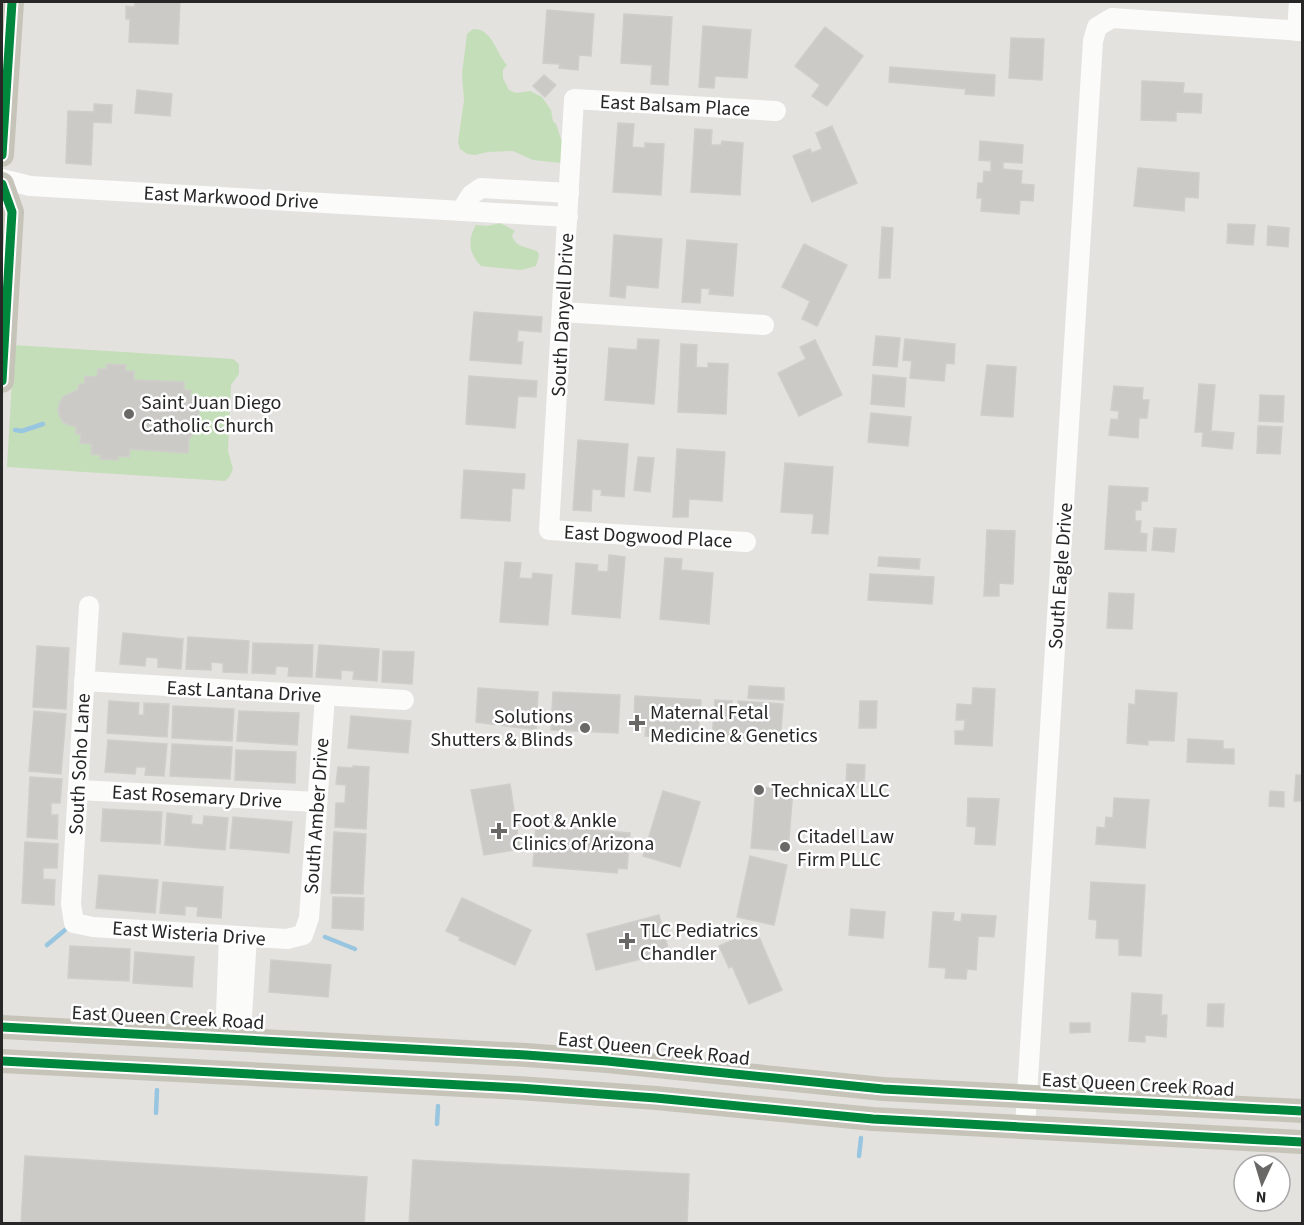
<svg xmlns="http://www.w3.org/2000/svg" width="1304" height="1225" font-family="'Source Sans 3',sans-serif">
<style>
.green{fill:#c4deb9}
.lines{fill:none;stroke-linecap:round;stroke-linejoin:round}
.stream{stroke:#98c5df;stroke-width:4.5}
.building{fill:#cccac7;stroke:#cfceca;stroke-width:1.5}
.minor{stroke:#fbfbfa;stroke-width:20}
.major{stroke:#c6c4b9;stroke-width:24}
.cycleway-casing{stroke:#fff;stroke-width:13}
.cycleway{stroke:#00873e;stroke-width:9}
.poi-dot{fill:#696867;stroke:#fff;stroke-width:2}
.labels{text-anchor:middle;stroke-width:5;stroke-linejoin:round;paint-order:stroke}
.street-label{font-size:20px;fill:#272727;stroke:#fff}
.poi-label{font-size:20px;fill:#272727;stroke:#fff;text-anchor:start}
</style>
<rect width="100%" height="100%" fill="#e4e2de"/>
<g class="green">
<path d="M473,29c19,-1 23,24 34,36l-4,5v8l6,12 7,3 14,-2 12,6 9,13 2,11 3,3 6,18 -1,21 -28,-3 -20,-9 -25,1 -13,3 -8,-1 -7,-5 -2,-7 6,-42 -2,-26 5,-40z"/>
<path d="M500,223l15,8 -3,4c4,14 16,11 26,17l1,4 -3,10 -15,4 -40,-4c-12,-12 -14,-26 -5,-41l12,1z"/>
<polygon points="14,345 233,359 239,364 239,374 231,385 228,451 233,469 230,476 225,481 7,467"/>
</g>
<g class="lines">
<g class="stream">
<polyline points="15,430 22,431 43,424"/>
<polyline points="325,937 355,949"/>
<polyline points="47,945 65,930"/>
<polyline points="156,1113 157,1090"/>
<polyline points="437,1124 438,1106"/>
<polyline points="859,1156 861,1138"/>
</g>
</g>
<g class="building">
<polygon points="135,2 180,2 178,44 129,42 130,19 126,19 126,6 134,7"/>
<polygon points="547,10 594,14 591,56 579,55 578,70 559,68 560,64 543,63"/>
<polygon points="624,14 672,17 668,85 651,84 652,65 621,63"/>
<polygon points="703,26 751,30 747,78 715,76 714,88 699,87"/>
<polygon points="825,27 863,56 827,106 812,96 820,85 795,66"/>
<polygon points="1011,38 1044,39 1042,80 1009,78"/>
<polygon points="890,67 995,75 994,96 965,94 966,89 889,82"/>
<polygon points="544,75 556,85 545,97 533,86"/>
<polygon points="1142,81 1184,83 1183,93 1202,94 1201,113 1176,112 1176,121 1141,120"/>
<polygon points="137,90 172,94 170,116 135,113"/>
<polygon points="94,104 112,105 111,123 93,122 91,165 66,163 68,111 94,112"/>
<polygon points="618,123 634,124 632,147 645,148 645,143 664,144 661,195 613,192"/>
<polygon points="832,126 857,183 812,202 793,156 810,149 812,153 822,149 816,133"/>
<polygon points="695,129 712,130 711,145 721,145 722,141 743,143 740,195 691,192"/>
<polygon points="980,141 1023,145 1022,163 1003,162 1003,169 1022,171 1021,184 1034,185 1033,201 1020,200 1019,214 981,211 982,198 977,198 978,183 983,183 984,171 991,172 991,161 979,160"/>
<polygon points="1138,168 1199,173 1198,198 1185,197 1184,211 1134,206"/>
<polygon points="1228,224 1255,225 1253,245 1227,243"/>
<polygon points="1268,226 1289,228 1288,247 1267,245"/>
<polygon points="882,227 893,228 890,278 879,278"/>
<polygon points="614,235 662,239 658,288 626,285 625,298 610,296"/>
<polygon points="687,240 737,244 733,296 709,294 710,289 701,288 700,303 682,302"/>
<polygon points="804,244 847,265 817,326 802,319 810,301 782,287"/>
<polygon points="474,312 542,317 541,332 518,330 517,342 523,342 521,364 470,360"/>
<polygon points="876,336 900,338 897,367 873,365"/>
<polygon points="638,339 659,340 654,404 605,400 609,348 637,350"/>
<polygon points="905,339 955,344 954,364 946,363 944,381 910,378 912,361 903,360"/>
<polygon points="815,340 842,395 799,416 778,373 806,359 800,347"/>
<polygon points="681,344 697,345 696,367 708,368 708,363 728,364 726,414 678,412"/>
<polygon points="107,364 126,365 125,371 134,371 134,380 184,382 184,390 191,391 190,397 195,397 194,403 199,406 198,428 189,439 188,453 130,449 129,457 118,456 118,460 100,459 101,455 91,454 92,444 80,443 81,434 76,434 76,427 64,423 60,417 58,411 60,402 64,396 78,390 79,384 84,384 85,376 97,377 98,369 106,369"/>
<polygon points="987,365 1016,367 1013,417 981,415"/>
<polygon points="873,375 906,378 904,407 871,404"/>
<polygon points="469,376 537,381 536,397 518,396 515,428 466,424"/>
<polygon points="1199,384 1215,385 1211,431 1234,433 1232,449 1202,446 1203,432 1195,432"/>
<polygon points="1114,386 1143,388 1142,400 1149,400 1147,418 1139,418 1138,438 1109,435 1111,419 1118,420 1119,411 1111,410"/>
<polygon points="1260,395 1284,396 1283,422 1259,421"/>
<polygon points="871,413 911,417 908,446 868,442"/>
<polygon points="1258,426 1282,427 1280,454 1257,453"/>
<polygon points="578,440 628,444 624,497 601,495 602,490 592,489 591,511 573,510"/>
<polygon points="677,449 725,452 722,501 689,499 688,517 673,517"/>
<polygon points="638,457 654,458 650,492 634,490"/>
<polygon points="785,463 833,467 828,534 812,533 814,514 781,512"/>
<polygon points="464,470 525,474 524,489 512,488 510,521 461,518"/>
<polygon points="1109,486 1148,488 1147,501 1141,501 1141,510 1135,510 1135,521 1141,521 1140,533 1147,534 1146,551 1105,549"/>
<polygon points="1154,528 1176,529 1174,552 1152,550"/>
<polygon points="987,530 1015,531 1013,584 999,583 999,596 984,596"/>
<polygon points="609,555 625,557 620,618 572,614 576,563 598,565 597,571 608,572"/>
<polygon points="879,557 920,559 919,569 878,566"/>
<polygon points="665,558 682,559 681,570 713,573 709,624 660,619"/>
<polygon points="505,562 521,563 519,578 532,579 533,573 552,575 548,625 500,622"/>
<polygon points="870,574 934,577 932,604 868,600"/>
<polygon points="1109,593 1134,594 1132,629 1107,628"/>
<polygon points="123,633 183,639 181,669 158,667 158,658 146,657 145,666 120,664"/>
<polygon points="188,637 249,641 247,673 223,672 223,663 211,662 211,670 186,669"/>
<polygon points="253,643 313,645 312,677 288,676 289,667 276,666 275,674 252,673"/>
<polygon points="319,645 379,649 377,681 353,679 354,671 341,670 341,679 316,677"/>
<polygon points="37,646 69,648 66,709 33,707"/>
<polygon points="383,651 414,652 412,684 382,682"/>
<polygon points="749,686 784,688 784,700 748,698"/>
<polygon points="478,688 538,692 536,730 476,722"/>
<polygon points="973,688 995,689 992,746 955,744 955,731 964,731 965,720 956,720 957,704 972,705"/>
<polygon points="1136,690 1177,693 1174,741 1148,740 1148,745 1127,743 1129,704 1135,705"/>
<polygon points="553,692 620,695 618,733 551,730"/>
<polygon points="635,696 701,700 698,736 689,735 689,740 677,739 677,734 655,733 655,737 645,736 646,727 634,726"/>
<polygon points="715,700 732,701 732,706 738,706 738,701 783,704 780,742 712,738"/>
<polygon points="109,701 139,703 138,715 144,715 144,703 169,704 167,737 107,733"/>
<polygon points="860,701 877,701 876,728 859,728"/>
<polygon points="173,706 234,709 232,741 172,738"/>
<polygon points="34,711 66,714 61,774 29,771"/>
<polygon points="239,711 299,713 297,745 237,741"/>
<polygon points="351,716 411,721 408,753 348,748"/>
<polygon points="1188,739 1223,741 1223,749 1234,749 1234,764 1187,762"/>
<polygon points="108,740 167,744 164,776 145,775 146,767 136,767 135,774 105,772"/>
<polygon points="172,744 232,747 230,779 170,776"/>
<polygon points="236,750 296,752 295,783 235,780"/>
<polygon points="847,764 865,765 864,788 846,787"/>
<polygon points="353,766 369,767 366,829 335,827 336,803 345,803 346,785 336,784 338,767 353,768"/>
<polygon points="1296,775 1302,775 1302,801 1294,801"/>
<polygon points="30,777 62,779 60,803 51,803 51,815 58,815 57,839 27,837"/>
<polygon points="510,784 520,849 484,855 471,790"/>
<polygon points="756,787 793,789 788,851 751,848"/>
<polygon points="663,791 700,802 680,867 643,856"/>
<polygon points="1270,791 1284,792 1284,807 1269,806"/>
<polygon points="968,798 999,799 995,845 975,844 976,827 967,826"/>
<polygon points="1114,798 1149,800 1145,848 1096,844 1097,827 1105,828 1106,817 1113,818"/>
<polygon points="103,809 162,812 160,844 101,841"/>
<polygon points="167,813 192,816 191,824 203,825 204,816 228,818 225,850 165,845"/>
<polygon points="233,817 292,822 289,853 230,848"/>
<polygon points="536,825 630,833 627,869 618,868 617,873 533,866"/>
<polygon points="334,832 366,834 363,894 331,893"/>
<polygon points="25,842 58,844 57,868 43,868 43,879 55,880 54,905 22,903"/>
<polygon points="750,856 787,865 774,925 737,917"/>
<polygon points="99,875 158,880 155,913 96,908"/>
<polygon points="163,882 223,887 221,918 197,916 198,907 185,906 185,915 160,913"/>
<polygon points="1091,882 1145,885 1141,956 1119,955 1119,939 1096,938 1097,920 1089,919"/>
<polygon points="333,897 364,898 363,930 332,928"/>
<polygon points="462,898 531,930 515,965 459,940 460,937 446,931"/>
<polygon points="851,909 885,912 883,938 849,935"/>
<polygon points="933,912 954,913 953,921 961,922 962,914 996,916 994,937 978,936 976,970 967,969 966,979 945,978 946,968 929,967"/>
<polygon points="659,915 668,948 659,951 661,956 646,960 645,958 596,970 587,934"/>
<polygon points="756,930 782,990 749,1004 732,966 729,968 719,946"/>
<polygon points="70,946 130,949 129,981 68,978"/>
<polygon points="135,952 194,957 192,987 133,983"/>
<polygon points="271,960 331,965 328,997 269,992"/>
<polygon points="1132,993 1162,995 1161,1015 1167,1015 1166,1037 1145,1035 1145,1042 1129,1041"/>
<polygon points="1208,1004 1224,1004 1223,1027 1207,1026"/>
<polygon points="1070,1023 1090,1023 1090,1032 1070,1033"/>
<polygon points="25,1156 367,1177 364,1224 21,1224"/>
<polygon points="413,1160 689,1174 687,1224 409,1224"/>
</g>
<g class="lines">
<g class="minor">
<polyline points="1297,31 1299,2"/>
<polyline points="2,179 30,186 568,217"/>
<polyline points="461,211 471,195 481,188 569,193"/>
<polyline points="563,312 764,325"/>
<polyline points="746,542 549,530 574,99 776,111"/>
<polyline points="89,606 71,904 74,923 93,927 287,939 303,935 309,918 325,696"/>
<polyline points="84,681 404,700"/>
<polyline points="78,790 317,802"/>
<polyline points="229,936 226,1014 232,1039"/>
<polyline points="232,1039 242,1016 247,937"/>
<polyline points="1025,1127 1093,41 1097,27 1112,18 1302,31"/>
</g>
<g class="major">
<polyline points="2,155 12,2"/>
<polyline points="2,184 12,212 2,381"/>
<polyline points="2,1027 526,1055 607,1061 883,1089 1302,1111"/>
<polyline points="2,1061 519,1088 656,1098 873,1119 1302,1142"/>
</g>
<defs>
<g id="cycleway">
<polyline points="2,155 12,2"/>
<polyline points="2,184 12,212 2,381"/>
<polyline points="2,1027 526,1055 607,1061 883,1089 1302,1111"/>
<polyline points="2,1061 519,1088 656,1098 873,1119 1302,1142"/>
</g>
</defs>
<use href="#cycleway" class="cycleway-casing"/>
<use href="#cycleway" class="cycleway"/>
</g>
<g class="poi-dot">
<circle cx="129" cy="414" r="6"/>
<path d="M634 714h6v6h6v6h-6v6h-6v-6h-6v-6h6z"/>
<circle cx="585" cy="728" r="6"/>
<circle cx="759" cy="790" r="6"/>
<path d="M496 822h6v6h6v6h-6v6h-6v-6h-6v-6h6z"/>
<circle cx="785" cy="847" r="6"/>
<path d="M624 932h6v6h6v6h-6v6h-6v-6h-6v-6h6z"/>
</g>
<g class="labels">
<g class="street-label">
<text transform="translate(675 105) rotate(3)" y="7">East Balsam Place</text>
<text transform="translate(231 197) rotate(3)" y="7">East Markwood Drive</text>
<text transform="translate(562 315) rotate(-87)" y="7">South Danyell Drive</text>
<text transform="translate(648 536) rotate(3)" y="7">East Dogwood Place</text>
<text transform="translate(1060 576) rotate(-86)" y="7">South Eagle Drive</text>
<text transform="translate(244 691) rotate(3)" y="7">East Lantana Drive</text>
<text transform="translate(79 764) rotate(-87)" y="7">South Soho Lane</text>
<text transform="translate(197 796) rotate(3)" y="7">East Rosemary Drive</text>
<text transform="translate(316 816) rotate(-86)" y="7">South Amber Drive</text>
<text transform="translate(189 933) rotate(4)" y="7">East Wisteria Drive</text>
<text transform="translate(168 1017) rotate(3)" y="7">East Queen Creek Road</text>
<text transform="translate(654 1048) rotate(6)" y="7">East Queen Creek Road</text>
<text transform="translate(1138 1084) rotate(3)" y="7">East Queen Creek Road</text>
</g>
<g class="poi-label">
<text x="141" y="409">Saint Juan Diego<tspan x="141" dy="23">Catholic Church</tspan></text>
<text x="650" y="719">Maternal Fetal<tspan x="650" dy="23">Medicine &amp; Genetics</tspan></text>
<text x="573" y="723" text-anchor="end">Solutions<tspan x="573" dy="23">Shutters &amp; Blinds</tspan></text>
<text x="771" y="797">TechnicaX LLC</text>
<text x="512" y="827">Foot &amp; Ankle<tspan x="512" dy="23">Clinics of Arizona</tspan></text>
<text x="797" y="843">Citadel Law<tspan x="797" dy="23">Firm PLLC</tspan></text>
<text x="640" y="937">TLC Pediatrics<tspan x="640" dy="23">Chandler</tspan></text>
</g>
</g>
<rect width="1304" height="1225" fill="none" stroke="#272727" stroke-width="6"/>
<g transform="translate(1262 1183) rotate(184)"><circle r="28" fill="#ffffff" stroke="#a9a9a9" stroke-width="1.5"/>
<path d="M0-4.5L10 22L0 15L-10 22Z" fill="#696867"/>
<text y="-9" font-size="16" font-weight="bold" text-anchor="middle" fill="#272727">N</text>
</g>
</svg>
